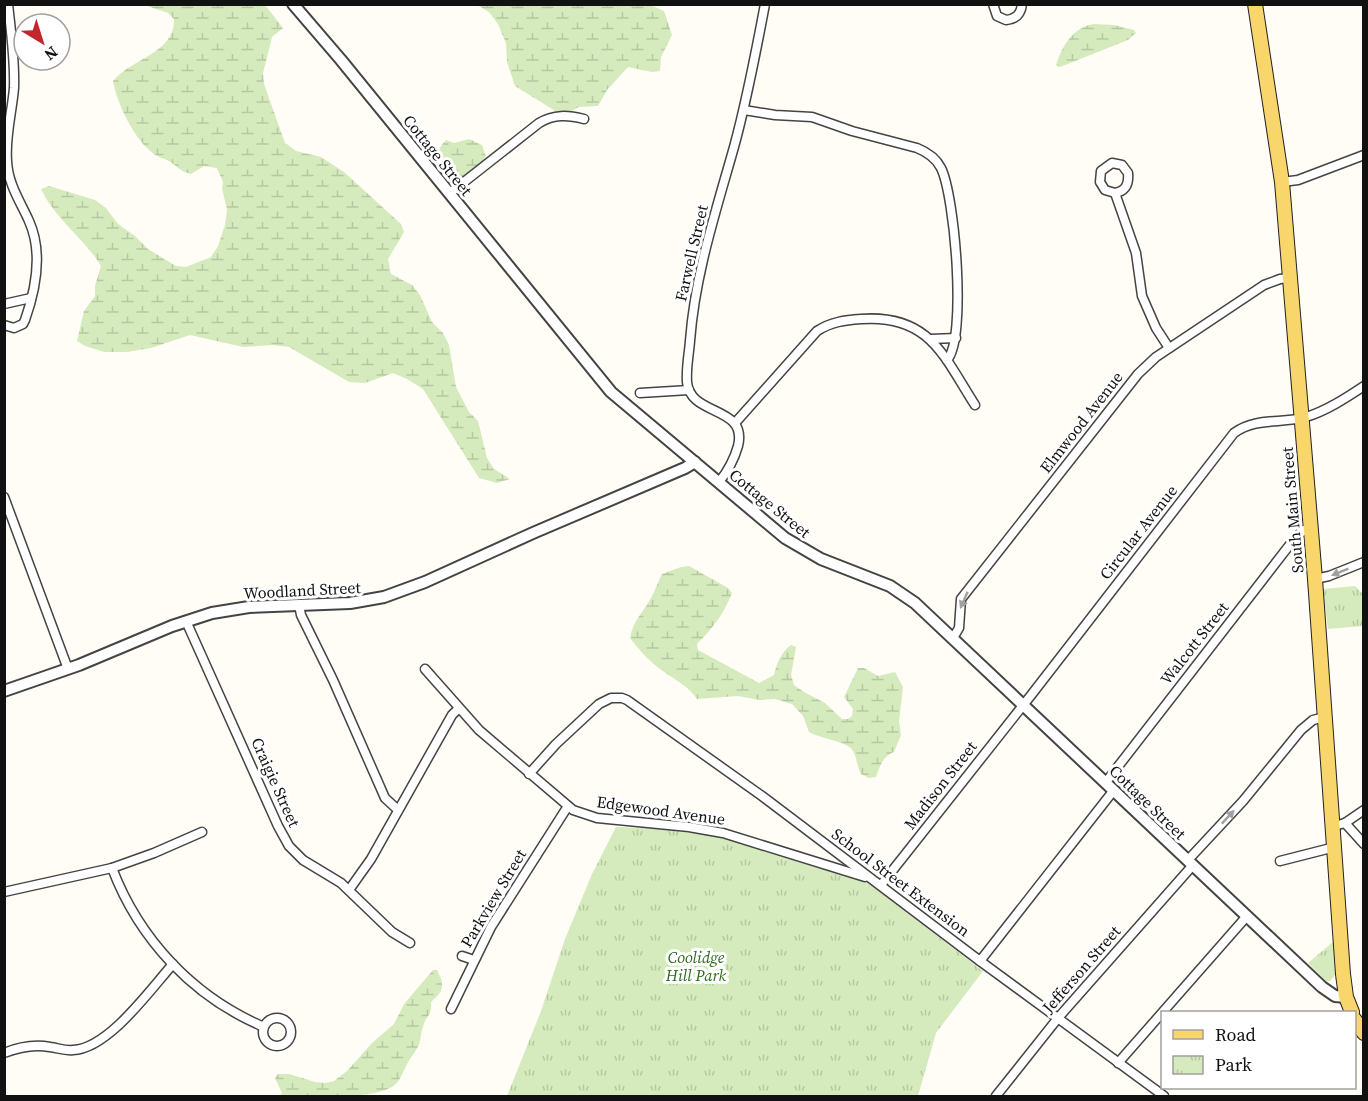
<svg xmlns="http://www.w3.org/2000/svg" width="1368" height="1101" font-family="'Source Serif 4',serif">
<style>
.wetland{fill:url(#wetland-marsh)}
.park{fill:url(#park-tufts)}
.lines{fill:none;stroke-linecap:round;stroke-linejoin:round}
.minor-casing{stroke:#444;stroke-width:11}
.tertiary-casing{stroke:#444;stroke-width:14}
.primary-casing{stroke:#222;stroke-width:16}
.minor{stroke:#fff;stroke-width:8}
.tertiary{stroke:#fff;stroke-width:10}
.primary{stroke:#f9d66b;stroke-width:14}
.oneway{fill:#a0a0a0}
.labels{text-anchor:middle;stroke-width:6;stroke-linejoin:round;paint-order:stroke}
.street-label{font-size:16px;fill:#111;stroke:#fff}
.park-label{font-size:16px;font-style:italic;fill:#2f6b1f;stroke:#fff}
</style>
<defs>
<pattern id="wetland-marsh" width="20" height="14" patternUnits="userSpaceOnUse" patternTransform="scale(1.5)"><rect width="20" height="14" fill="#d5ebbd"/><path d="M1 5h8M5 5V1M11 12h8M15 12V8" fill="none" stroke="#b6c8a1"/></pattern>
<pattern id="park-tufts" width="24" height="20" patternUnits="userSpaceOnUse" patternTransform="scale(1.5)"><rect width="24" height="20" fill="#d5ebbd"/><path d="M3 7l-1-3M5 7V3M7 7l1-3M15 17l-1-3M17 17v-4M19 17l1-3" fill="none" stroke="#b6c8a1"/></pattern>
</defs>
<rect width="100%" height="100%" fill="#fffdf5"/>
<g class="wetland">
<polygon points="638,4 653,6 664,11 672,35 661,57 660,71 652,72 628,67 607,90 598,106 579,107 568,113 557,112 515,86 507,62 506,43 498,24 489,12 477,5"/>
<path d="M144,5h121l18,23 -11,9 -9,36 1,11 21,59 11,8 25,6 23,15 57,52 3,8 -16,27 3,15 21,11 8,10 12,27 11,11 6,12 7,42 13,25 9,9 9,37 7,11 16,10 -13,4 -18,-5 -56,-89 -16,-10 -14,-6 -28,10 -16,-1 -60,-35 -16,-2 -30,2 -53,-12 -39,13 -24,4h-23l-19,-6 -8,-5 7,-30 11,-15v-10l6,-20c-17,-28 -46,-47 -60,-77l8,-3 46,14 11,8 12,16 17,12 13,13 28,17 10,1 25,-10 7,-11 7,-21 2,-15 -5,-22 1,-6 -6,-14 -13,-2 -13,8c-13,-3 -14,-9 -24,-14 -4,-2 -9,-3 -13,-6 -19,-13 -37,-50 -41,-73 19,-23 62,-28 61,-62l-6,-6z"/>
<path d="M1094,24l20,1 20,5 2,3 -8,7 -68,27 -4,-2c6,-19 17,-38 38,-41z"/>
<path d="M469,139l13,6 4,11 -7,12 -22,15c-18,-11 -28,-25 -11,-43l8,3z"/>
<path d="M689,566l39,22 4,5c-8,21 -20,36 -35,51l1,6 61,33 15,-8c3,-12 7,-23 17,-30l5,2 -5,28 3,10 10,7 21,11 17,16h6l4,-3 1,-7 -9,-12 14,-29h6l14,8 17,-4 8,15 -4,34 2,14 -7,17c-12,5 -14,14 -18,25l-7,1 -8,-4c-4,-7 -4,-16 -8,-23 -5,-10 -32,-12 -44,-19l-6,-16 -11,-12 -17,-5 -15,1 -22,-4 -41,3c-9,-13 -21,-19 -33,-27 -13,-9 -25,-22 -34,-34 3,-18 14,-26 22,-42 4,-7 6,-15 10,-22l19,-7z"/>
<path d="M433,970h4c8,15 7,21 -6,32 1,16 -5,12 -8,25 -5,16 0,14 -11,29 -6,8 -11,23 -16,28 -19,17 -90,13 -117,12l3,-3 -7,-15 3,-4h11l26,8 10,1 9,-2 13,-10 25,-28 22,-19 10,-20z"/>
</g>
<g class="park">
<polygon points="1355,586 1363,594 1363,626 1328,629 1323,589"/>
<polygon points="616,827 651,828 701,834 730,840 869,884 983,971 936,1033 918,1096 507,1096 541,1011 565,939 592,874"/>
<polygon points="1333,942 1335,975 1330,981 1326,981 1308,963"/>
</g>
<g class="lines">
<defs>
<g id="minor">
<path d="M993,4l4,12 9,4c10,-1 15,-6 16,-16"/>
<path d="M744,110l31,5 37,2 40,14 65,17c10,4 19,10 24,20 14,28 26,171 6,192"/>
<polyline points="1282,182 1298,180 1364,155"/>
<path d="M450,193l89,-70c15,-9 29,-8 45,-4"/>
<path d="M1115,193l-10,-3 -5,-8 1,-11 11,-8 10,2 6,8c1,11 -2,18 -13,20l21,60 6,43 14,32 13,20"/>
<polyline points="4,304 31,298"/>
<path d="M4,325l10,3 9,-4 2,-4c11,-31 18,-68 4,-99 -9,-20 -21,-37 -22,-60 -2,-24 5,-49 7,-73 1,-28 -3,-56 -6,-84"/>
<polyline points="931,339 956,338"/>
<polyline points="640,393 689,390"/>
<path d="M735,423l82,-92c14,-9 28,-11 44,-12 69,-5 83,38 114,86"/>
<path d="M719,482c9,-11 15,-22 19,-36 10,-41 -48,-29 -51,-64 -1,-14 2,-28 3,-41 5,-67 26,-130 44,-194 13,-47 22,-95 31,-143"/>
<polyline points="4,497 68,669"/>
<polyline points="1315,579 1329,576 1364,562"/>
<polyline points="299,605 301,615 333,680 385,798 398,810"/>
<polyline points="186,621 278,826 289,846 303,860 341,883 392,932 410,943"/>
<polyline points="953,638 959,628 961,599 1138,374 1156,357 1264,285 1280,279 1290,278"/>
<polyline points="425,669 479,730 573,810 597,818 689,827 723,833 865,877"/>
<polyline points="529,774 556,744 599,704 611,698 622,698 627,700 762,796 980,961 1164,1096"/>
<polyline points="1106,782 1295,538 1304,530 1311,529"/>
<polyline points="1345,823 1364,844"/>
<polyline points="1334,826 1345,823 1364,810"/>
<polyline points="1188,860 1243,801 1301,730 1313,720 1325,717"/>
<polyline points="1280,861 1335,847"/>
<path d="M112,868c27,71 81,129 152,159"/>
<path d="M881,885l151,-191 202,-261c22,-16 47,-9 72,-16 20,-6 40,-19 58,-31"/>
<polyline points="349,890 371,859 452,715 458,709"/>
<polyline points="4,892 112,868 154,853 202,832"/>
<polyline points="462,956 474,960"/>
<polyline points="980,961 1114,790"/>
<polyline points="451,1009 491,927 568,806"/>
<circle cx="277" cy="1032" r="14"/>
<path d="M4,1053c15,-6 30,-9 46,-6 8,1 15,4 23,3 35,-1 77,-60 100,-86"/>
<polyline points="1118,1063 1247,916"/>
<polyline points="996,1096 1058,1018 1193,865"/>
</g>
<g id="tertiary">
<polyline points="293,4 341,60 611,392 785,538 821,559 890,586 915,603 1322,987 1335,996 1346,997"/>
<polyline points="4,691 79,665 172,626 212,613 249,607 350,603 384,597 425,582 533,533 685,468 695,462"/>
</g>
<g id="primary">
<polyline points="1255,4 1282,182 1315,579 1343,974 1346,997 1352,1012"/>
<polyline points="1354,1019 1364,1033"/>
</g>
</defs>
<use href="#minor" class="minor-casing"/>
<use href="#tertiary" class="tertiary-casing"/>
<use href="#primary" class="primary-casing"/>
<use href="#minor" class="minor"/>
<use href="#tertiary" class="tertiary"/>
<use href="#primary" class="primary"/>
</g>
<defs><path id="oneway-solid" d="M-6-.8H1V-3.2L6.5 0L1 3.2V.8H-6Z" transform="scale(1.5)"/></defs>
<g class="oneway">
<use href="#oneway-solid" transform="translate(1340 572) rotate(158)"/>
<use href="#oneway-solid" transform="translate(964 600) rotate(114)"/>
<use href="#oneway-solid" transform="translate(1228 817) rotate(-47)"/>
</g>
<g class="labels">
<g class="street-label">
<text transform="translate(438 155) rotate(51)" y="6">Cottage Street</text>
<text transform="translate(691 253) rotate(-77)" y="6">Farwell Street</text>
<text transform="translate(1081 422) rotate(-52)" y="6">Elmwood Avenue</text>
<text transform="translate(770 503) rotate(39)" y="6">Cottage Street</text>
<text transform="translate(1292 510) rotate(-95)" y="6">South Main Street</text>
<text transform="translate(1138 532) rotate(-52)" y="6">Circular Avenue</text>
<text transform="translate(302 590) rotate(-3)" y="6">Woodland Street</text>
<text transform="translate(1194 643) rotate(-52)" y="6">Walcott Street</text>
<text transform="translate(276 782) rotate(66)" y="6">Craigie Street</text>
<text transform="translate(940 785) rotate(-52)" y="6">Madison Street</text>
<text transform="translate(1148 802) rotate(44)" y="6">Cottage Street</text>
<text transform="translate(661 810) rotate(8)" y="6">Edgewood Avenue</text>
<text transform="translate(901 882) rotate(37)" y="6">School Street Extension</text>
<text transform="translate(493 898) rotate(-59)" y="6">Parkview Street</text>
<text transform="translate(1081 969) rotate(-49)" y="6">Jefferson Street</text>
</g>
<g class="park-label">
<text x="696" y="963">Coolidge<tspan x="696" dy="18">Hill Park</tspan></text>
</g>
</g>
<rect width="1368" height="1101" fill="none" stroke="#111111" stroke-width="12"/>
<rect x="1161" y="1011" width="195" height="78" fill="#ffffff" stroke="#a0a0a0" stroke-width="1.5"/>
<rect x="1173" y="1030" width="30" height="9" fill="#f9d66b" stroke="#a0a0a0" stroke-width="1.5"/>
<text x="1215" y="1041" font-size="18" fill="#111111">Road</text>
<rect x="1173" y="1056" width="30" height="18" fill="url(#park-tufts)" stroke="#a0a0a0" stroke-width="1.5"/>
<text x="1215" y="1071" font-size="18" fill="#111111">Park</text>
<g transform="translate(42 42) rotate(142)"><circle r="28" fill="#ffffff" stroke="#a0a0a0" stroke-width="1.5"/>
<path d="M0-4.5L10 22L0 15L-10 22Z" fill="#c4262e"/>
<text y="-9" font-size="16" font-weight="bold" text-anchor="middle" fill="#111111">N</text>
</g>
</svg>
